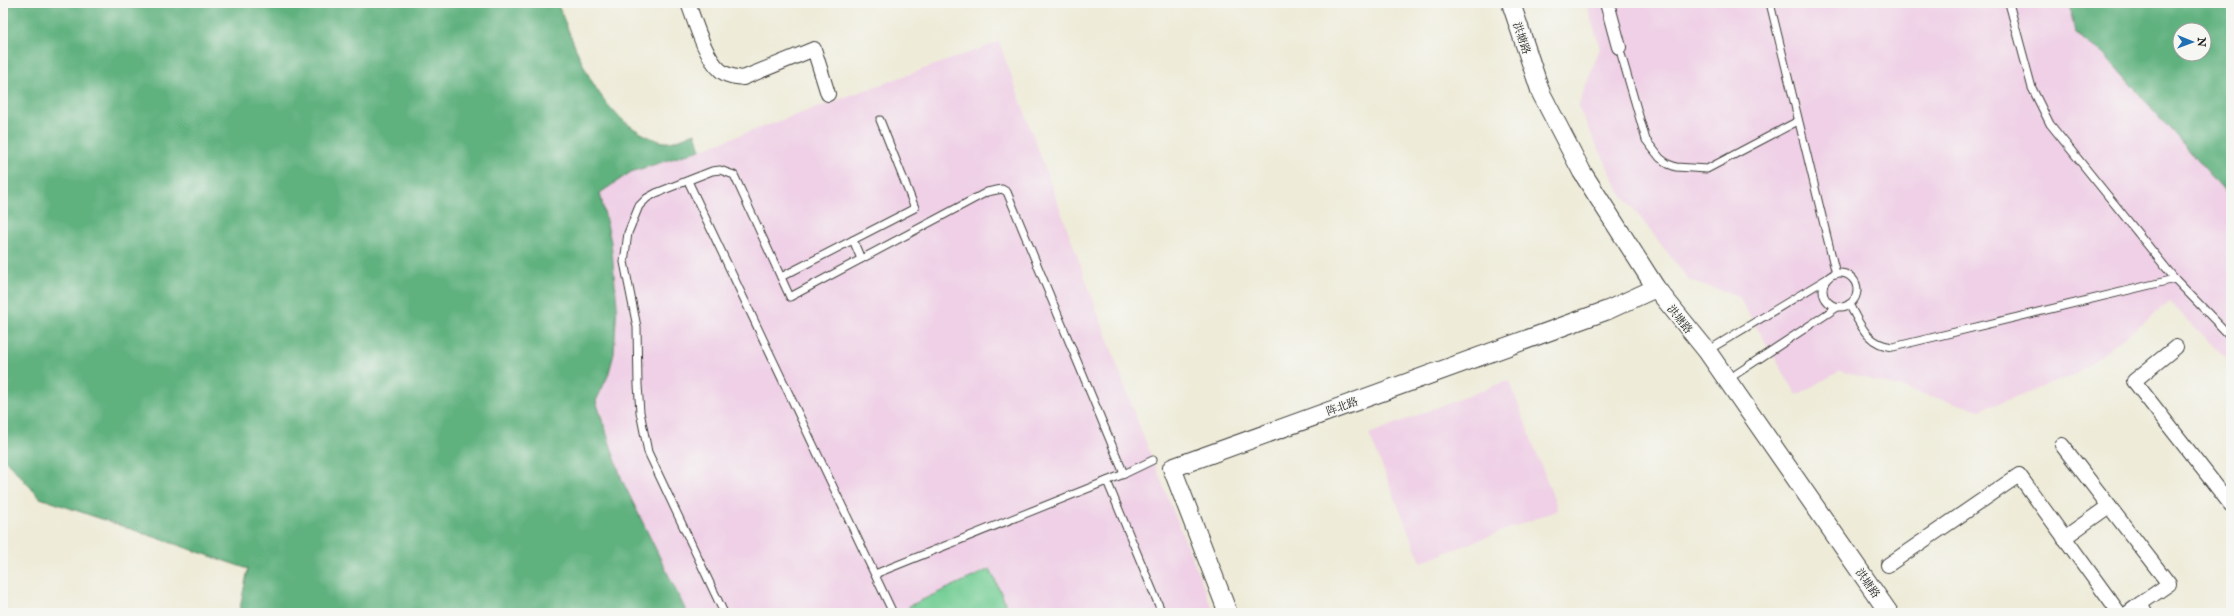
<svg xmlns="http://www.w3.org/2000/svg" width="2234" height="616" font-family="'IM FELL English','Noto Serif SC',serif">
<style>
.built{fill:#efd0e6}
.green{fill:#74ce95;stroke:#487558}
.forest{fill:#5fb17e;stroke:#3e664d;fill-rule:evenodd}
.lines{fill:none;stroke-linecap:round;stroke-linejoin:round}
.service-casing{stroke:#3c3b38;stroke-width:9}
.minor-casing{stroke:#3c3b38;stroke-width:16}
.tertiary-casing{stroke:#3c3b38;stroke-width:20}
.service{stroke:#fff;stroke-width:7}
.minor{stroke:#fff;stroke-width:14}
.tertiary{stroke:#fff;stroke-width:18}
.labels{text-anchor:middle;stroke-width:3;stroke-linejoin:round;paint-order:stroke}
.street-label{font-size:11px;fill:#1c1c1c;stroke:#f6f6f2}
</style>
<rect width="100%" height="100%" fill="#f6f6f2"/>
<filter id="ink" filterUnits="userSpaceOnUse"><feTurbulence type="fractalNoise" baseFrequency=".025" numOctaves="2"/><feDisplacementMap in="SourceGraphic" scale="8" xChannelSelector="R" yChannelSelector="G"/><feConvolveMatrix kernelMatrix="1 2 1 2 8 2 1 2 1" color-interpolation-filters="sRGB"/></filter>
<filter id="wash" filterUnits="userSpaceOnUse"><feTurbulence type="fractalNoise" baseFrequency=".012" numOctaves="4" result="noise"/><feDisplacementMap in="SourceGraphic" scale="16" xChannelSelector="R" yChannelSelector="G"/><feGaussianBlur stdDeviation="0.9" result="paint"/><feColorMatrix in="noise" values="0 0 0 0 0 0 0 0 0 0 0 0 0 0 0 0 0 1.4 0 .05"/><feComposite in="paint" operator="in"/></filter>
<g filter="url(#wash)">
<rect width="100%" height="100%" fill="#eeebd8"/>
<g class="built">
<polygon points="1586,3 2069,3 2075,33 2103,53 2231,198 2231,363 2170,302 2077,374 1980,410 1840,371 1797,395 1738,296 1689,280 1620,192 1578,107 1600,48"/>
<polygon points="999,42 1139,425 1214,613 687,613 622,480 596,401 608,376 617,305 611,242 600,193 631,172 674,159"/>
<polygon points="1509,380 1558,510 1421,562 1369,434"/>
</g>
<polygon class="green" points="990,569 1010,613 912,613 909,606"/>
<g class="forest">
<path d="M3,3h554c21,48 36,104 86,131 6,3 18,9 26,8 8,-1 18,-6 26,-9l5,17 -69,22 -31,21 11,49 6,63 -3,49 -6,22 -12,25 26,79 65,133h-448l9,-44 -208,-71 -37,-41z"/>
<path d="M2069,3h162v195l-128,-145 -28,-20zM2180,30h24v24h-24z"/>
</g>
</g>
<g filter="url(#ink)">
<g class="lines">
<defs>
<g id="service">
<polyline points="1770,3 1836,274"/>
<polyline points="1619,47 1646,140 1660,158 1668,164 1676,167 1707,169 1798,121"/>
<polyline points="688,181 893,613"/>
<polyline points="853,240 861,259"/>
<circle cx="1840" cy="290" r="17"/>
<polyline points="781,277 915,208 880,120"/>
<polyline points="2175,279 2231,337"/>
<path d="M1849,304c11,20 18,41 44,43l282,-68 -125,-155 -18,-36 -23,-85"/>
<polyline points="1707,351 1828,278"/>
<polyline points="1727,380 1839,306"/>
<polyline points="1107,481 1162,613"/>
<polyline points="875,574 1124,474 1153,460"/>
<polyline points="724,613 648,452 640,412 638,385 637,327 624,262 628,233 639,206 647,198 656,193 712,171 720,170 734,175 790,297 987,192 1002,189 1007,192 1124,474"/>
</g>
<g id="minor">
<path d="M688,3c7,19 17,54 32,67 6,6 15,7 23,8l71,-29 14,45"/>
<polyline points="1607,3 1619,47"/>
<polyline points="2176,347 2134,381 2231,505"/>
<polyline points="2062,445 2169,584 2140,604"/>
<polyline points="2064,538 2109,506"/>
<polyline points="1888,565 2019,475 2119,613"/>
<polyline points="2128,613 2140,604 2145,613"/>
</g>
<g id="tertiary">
<polyline points="1511,3 1541,93 1582,172 1656,288 1707,351 1889,613"/>
<polyline points="1228,613 1172,468 1608,310 1656,288"/>
</g>
</defs>
<use href="#service" class="service-casing"/>
<use href="#minor" class="minor-casing"/>
<use href="#tertiary" class="tertiary-casing"/>
<use href="#service" class="service"/>
<use href="#minor" class="minor"/>
<use href="#tertiary" class="tertiary"/>
</g>
</g>
<g class="labels">
<g class="street-label">
<text transform="translate(1522 38) rotate(72)" y="4">洪塘路</text>
<text transform="translate(1680 319) rotate(51)" y="4">洪塘路</text>
<text transform="translate(1342 406) rotate(-20)" y="4">阵北路</text>
<text transform="translate(1868 583) rotate(55)" y="4">洪塘路</text>
</g>
</g>
<rect width="2234" height="616" fill="none" stroke="#f6f6f2" stroke-width="16"/>
<g transform="translate(2192 42) rotate(91)"><circle r="19" fill="#f6f6f2" stroke="#9f9f9c"/>
<path d="M0-3L7 15L0 10L-7 15Z" fill="#1f6fb2"/>
<text y="-6" font-size="11" font-weight="bold" text-anchor="middle" fill="#1c1c1c">N</text>
</g>
</svg>
